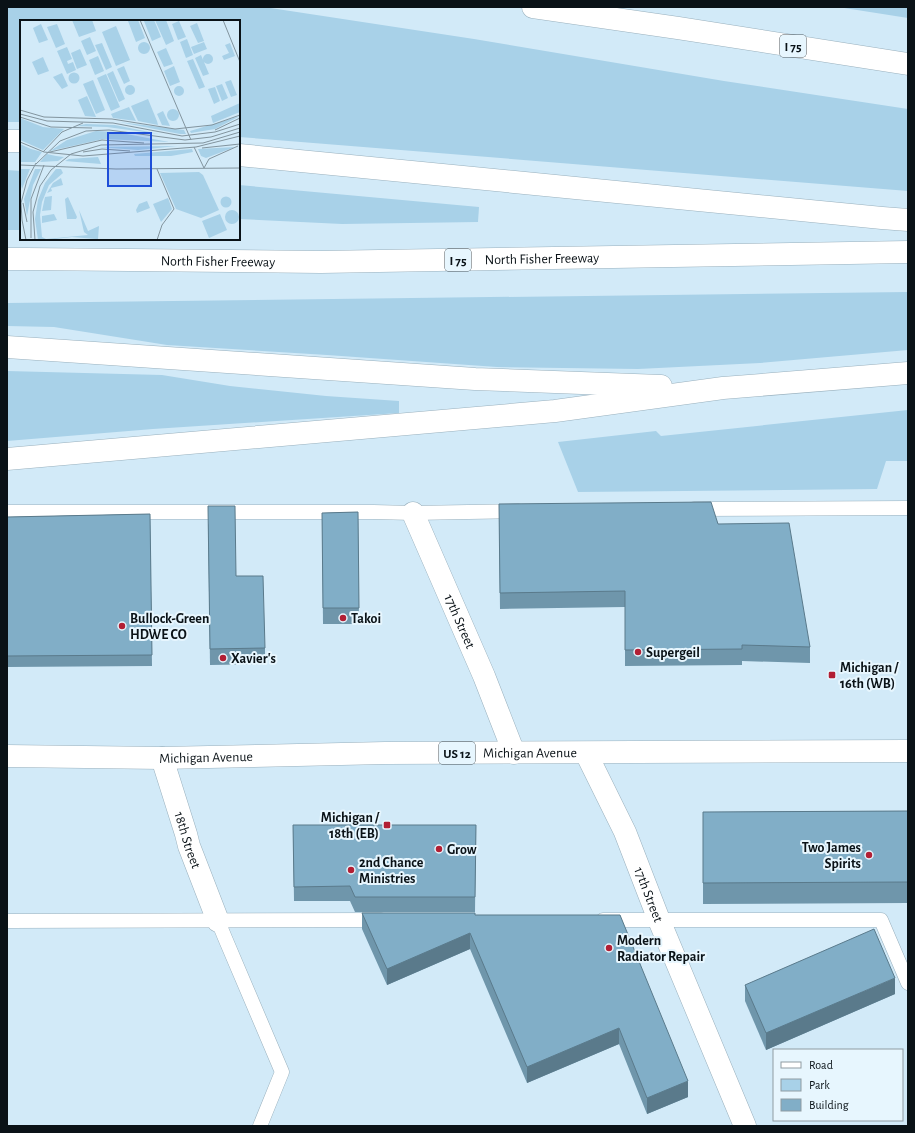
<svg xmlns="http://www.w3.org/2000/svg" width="915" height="1133" font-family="'Alegreya Sans',sans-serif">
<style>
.green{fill:#a8d1e8}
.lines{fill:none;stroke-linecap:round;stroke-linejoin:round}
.service-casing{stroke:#99b0bd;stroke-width:15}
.minor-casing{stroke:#99b0bd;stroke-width:23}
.primary-casing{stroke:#99b0bd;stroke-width:23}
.motorway-casing{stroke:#99b0bd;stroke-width:23}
.service{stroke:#fff;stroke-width:14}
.minor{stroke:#fff;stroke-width:22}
.primary{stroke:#fff;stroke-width:22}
.motorway{stroke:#fff;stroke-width:22}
.wall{fill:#6f96ab}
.shaded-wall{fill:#5a7a8b}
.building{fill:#81aec7;stroke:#5a7a8b}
.poi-dot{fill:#b21f34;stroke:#e7f6fe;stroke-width:1.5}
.labels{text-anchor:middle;stroke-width:4;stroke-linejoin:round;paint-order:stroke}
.shield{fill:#e7f6fe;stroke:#4c565c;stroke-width:1}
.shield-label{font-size:13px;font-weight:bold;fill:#0a1217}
.street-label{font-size:14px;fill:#0a1217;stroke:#e7f6fe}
.poi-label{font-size:14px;font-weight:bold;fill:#0a1217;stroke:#e7f6fe;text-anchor:start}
.inset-road{fill:none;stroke:#82949e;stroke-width:1}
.view{fill:#1d4ed8;fill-opacity:0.15;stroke:#1d4ed8;stroke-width:2}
.inset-edge{fill:none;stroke:#0a1217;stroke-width:2}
</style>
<rect width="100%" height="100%" fill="#d2eaf8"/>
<g class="green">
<polygon points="7,7 264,7 474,39 724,81 908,109 908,191 239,137 239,21 21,21 21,122 7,122"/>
<polygon points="838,7 908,7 908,18"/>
<polygon points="7,170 21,171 21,230 7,230"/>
<polygon points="239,185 479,207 478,222 342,224 239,219"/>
<polygon points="908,292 908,350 760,363 638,369 497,367 327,355 167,345 54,327 7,326 7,303"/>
<polygon points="7,371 162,375 230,386 326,396 399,401 399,413 153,429 7,441"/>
<polygon points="908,410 908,461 886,461 877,489 578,492 558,442 656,431 661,436"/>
</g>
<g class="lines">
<defs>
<g id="service">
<polyline points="694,509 908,508"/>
<polyline points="7,512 373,512 413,513 518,511"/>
<polyline points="603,920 881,920 908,983"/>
<polyline points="7,921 381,920"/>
<polyline points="218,921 225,938 282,1072 260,1126"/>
</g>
<g id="minor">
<path id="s1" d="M413,513l71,163 30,77"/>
<path id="s2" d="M586,753l39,79 34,88 86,206"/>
<path id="s3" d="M162,758l24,76 3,12 29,75"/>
</g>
<g id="primary">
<path id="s4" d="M7,756l155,2 223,-5 523,-2"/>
</g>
<g id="motorway">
<polyline points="533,7 678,28 908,64"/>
<polyline points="7,141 21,141"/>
<polyline points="239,155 882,218 908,220"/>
<path id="s5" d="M7,259h19l295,3 587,-10"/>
<polyline points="7,347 475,379 661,386"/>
<polyline points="7,459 555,411 723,388 908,373"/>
</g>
</defs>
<use href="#service" class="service-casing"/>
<use href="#minor" class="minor-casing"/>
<use href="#primary" class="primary-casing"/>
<use href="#motorway" class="motorway-casing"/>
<use href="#service" class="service"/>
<use href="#minor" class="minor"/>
<use href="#primary" class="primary"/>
<use href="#motorway" class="motorway"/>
</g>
<g class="wall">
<polygon points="499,504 718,524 810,647 810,663 742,661 742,665 625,666 625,607 500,609"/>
<polygon points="358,512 359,624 323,624 322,513"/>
<polygon points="150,514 152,666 7,667 7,517"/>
<polygon points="208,523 236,576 265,648 265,664 210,665"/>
<polygon points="908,811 908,903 703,904 703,812"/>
<polygon points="293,825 476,825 475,912 355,912 350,901 294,901"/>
<polygon points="362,913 475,915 620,915 688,1097 647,1114 619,1044 527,1083 470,949 387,985 362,929"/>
<polygon points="745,985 895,994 766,1050 745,1001"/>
</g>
<g class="shaded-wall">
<polygon points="470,933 470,949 387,985 387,969"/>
<polygon points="895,978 895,994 766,1050 766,1033"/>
<polygon points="619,1028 619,1044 527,1083 527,1067"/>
<polygon points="688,1081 688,1097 647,1114 647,1098"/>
</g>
<g class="building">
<polygon points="711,502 718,524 789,523 810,647 742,645 742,649 625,650 625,591 500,593 499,504"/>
<polygon points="208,506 235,506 236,576 263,576 265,648 210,649"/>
<polygon points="358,512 359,608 323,608 322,513"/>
<polygon points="150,514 152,655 7,656 7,517"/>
<polygon points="908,811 908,882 703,883 703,812"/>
<polygon points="293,825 476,825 475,897 355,897 350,886 294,887"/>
<polygon points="362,913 475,913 475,915 620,915 688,1081 647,1098 619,1028 527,1067 470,933 387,969"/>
<polygon points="874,929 895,978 766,1033 745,985"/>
</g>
<g class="poi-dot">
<circle cx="343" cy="618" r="4"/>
<circle cx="122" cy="626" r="4"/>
<circle cx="638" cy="652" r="4"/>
<circle cx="223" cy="658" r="4"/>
<rect x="828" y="671" width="8" height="8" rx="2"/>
<rect x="383" y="821" width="8" height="8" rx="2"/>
<circle cx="439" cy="849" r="4"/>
<circle cx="869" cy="855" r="4"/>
<circle cx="351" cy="870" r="4"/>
<circle cx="609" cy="948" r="4"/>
</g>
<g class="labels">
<g class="shield">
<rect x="780" y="35" width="26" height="22" rx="3"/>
<rect x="445" y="249" width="26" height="22" rx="3"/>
<rect x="439" y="742" width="36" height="22" rx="3"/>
</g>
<g class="shield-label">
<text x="793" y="51">I 75</text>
<text x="458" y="265">I 75</text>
<text x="457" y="758">US 12</text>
</g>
<g class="street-label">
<text dy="5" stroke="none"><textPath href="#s5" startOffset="535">North Fisher Freeway</textPath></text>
<text dy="5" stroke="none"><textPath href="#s5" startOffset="211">North Fisher Freeway</textPath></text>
<text dy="5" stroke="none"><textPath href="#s1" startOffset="118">17th Street</textPath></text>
<text dy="5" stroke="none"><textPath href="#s4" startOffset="523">Michigan Avenue</textPath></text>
<text dy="5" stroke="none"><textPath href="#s4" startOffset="199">Michigan Avenue</textPath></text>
<text dy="5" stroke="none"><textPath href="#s3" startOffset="86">18th Street</textPath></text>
<text dy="5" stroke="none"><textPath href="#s2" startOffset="155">17th Street</textPath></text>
</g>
<g class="poi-label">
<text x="130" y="623">Bullock-Green<tspan x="130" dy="16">HDWE CO</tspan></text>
<text x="351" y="623">Takoi</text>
<text x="646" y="657">Supergeil</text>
<text x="231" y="663">Xavier's</text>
<text x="840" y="672">Michigan /<tspan x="840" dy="16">16th (WB)</tspan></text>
<text x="379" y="822" text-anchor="end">Michigan /<tspan x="379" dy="16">18th (EB)</tspan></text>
<text x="861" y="852" text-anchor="end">Two James<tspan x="861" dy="16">Spirits</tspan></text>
<text x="447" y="854">Grow</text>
<text x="359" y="867">2nd Chance<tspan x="359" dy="16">Ministries</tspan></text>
<text x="617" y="945">Modern<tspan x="617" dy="16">Radiator Repair</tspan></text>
</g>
</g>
<g transform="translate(20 20)">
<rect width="220" height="220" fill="#d2eaf8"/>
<path d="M52,0h20l4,11 -17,6zM118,0l7,18 -9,4 -8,-21zM134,0l7,17 -9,4 -8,-20zM135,0h11l8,21 -8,4zM159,1l7,16 -8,3 -6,-16zM177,3l7,18 -6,2 -8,-17zM21,4l7,16 -9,3 -6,-15zM37,4l8,20 -9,4 -9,-21zM96,6l14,34 -14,6 -14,-34zM70,17l6,14 -9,4 -6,-14zM167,19l6,16 -7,3 -6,-16zM184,22l3,7 -13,5 -3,-7zM118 28a6 6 0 1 1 12 0a6 6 0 1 1-12 0ZM82,23l10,24 -6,3 -11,-25zM210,23l5,13 -11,4 -2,-4 7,-3 -4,-8zM47,27l5,12 -5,2 1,3 5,-2 3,8 -9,4 -10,-23zM146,28l7,16 -9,3 -7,-15zM60,29l7,16 -10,4 -6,-16zM183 39a5 5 0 1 1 10 0a5 5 0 1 1-10 0ZM181,35l8,19 -6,2 -8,-18zM78,36l6,15 -9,4 -6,-15zM23,37l6,14 -11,4 -6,-13zM173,39l12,28 -6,2 -12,-28zM104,46l6,15 -6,3 -7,-15zM154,46l6,16 -10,4 -6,-15zM93,51l12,28 -6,3 -12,-28zM48.5 58a5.5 5.5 0 1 1 11 0a5.5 5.5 0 1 1-11 0ZM42,53l6,13 -6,3 -9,-12zM86,54l14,33 -9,4 -14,-33zM73,60l12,30 -9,4 -13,-30zM211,60l6,15 -6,2 -6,-15zM202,64l6,14 -6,3 -6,-15zM105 70a5 5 0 1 1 10 0a5 5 0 1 1-10 0ZM154 71a5 5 0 1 1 10 0a5 5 0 1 1-10 0ZM195,67l5,14 -6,3 -6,-15zM67,76l9,21 -11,-1 -7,-16zM128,79l9,22 1,4 -20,-4 -7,-15zM220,83v9l-27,11 -2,-7zM109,87l7,14 -23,-3 -2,-4zM147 95a6 6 0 1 1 12 0a6 6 0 1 1-12 0ZM143,91l7,15 -8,-1 -5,-11zM220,96l-25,13 -24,4 -1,-2zM0,98l23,9 21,2 -21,21 -23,-10zM99,102l65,8 2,4h-6zM66,104l29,1 44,9 -52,-7 -31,-1zM76,111l20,1 53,10 -66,-3 -53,12 17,-11zM0,124l11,5 11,3 -7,10h-15zM157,126l-39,4 -40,-3zM215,127l-29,11 -5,-2 -3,-7zM172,129l1,3 -22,4h-36l-1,-2zM27,134l9,2 8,1 -6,4 -18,1zM78,137l3,7 -36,-3 4,-2zM0,149h10l-8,20 -2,-9zM15,149h6l-8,16 -6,31 -3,-17zM36,149h5l2,4 -14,12 -7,17 -2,13 2,22 4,2 42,-4 -4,-3 -5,-22 9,21 11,-5 -1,13 10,1 -36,-3 -26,3h-8l-3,-21 3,-19 7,-17zM179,152l4,3 16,35 -18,8 -25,-9 -16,-36zM41,158l2,7 -12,3 1,3 -5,2 6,-10zM32,176l-1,14 -9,1 3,-14zM200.5 182a5.5 5.5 0 1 1 11 0a5.5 5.5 0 1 1-11 0ZM48,177l9,20 -1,2h-9l-2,-20zM148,178l4,11 -11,13 -8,-18zM127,181l3,7 -13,5 -1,-3 3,-6zM205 197a7 7 0 1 1 14 0a7 7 0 1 1-14 0ZM34,194l3,6 -15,3v-7zM200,194l7,16 -18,8 -7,-17z" fill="#a8d1e8"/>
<path class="inset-road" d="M120,0l51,120M203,0l17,42M0,90l24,7 68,2 63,10 37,-4 28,-10M0,94l27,7 66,2 69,13 33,-4 25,-8M0,97l31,10 41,1M195,110l25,-12M0,122l24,10 39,4 113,-9 44,-11M174,127l10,21M182,128l38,-4M23,132l19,-20 21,-9M30,132l52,-12 42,3M63,132l19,-3 28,2M16,144l24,-23 26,-10 23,-1 76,10 26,-3 29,-9M0,145l96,4 124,-1M184,148l5,-9 29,-13M3,183l4,19M11,218v-39l13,-34M6,220l-4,-20 -1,-17 6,-23 9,-17M15,220l-2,-28 7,-26 11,-16 20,-16 30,-9 102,-2 37,-11M137,220l5,-15 12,-16 -17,-40"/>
<path class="view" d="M88,113h43v53h-43z"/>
<rect width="220" height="220" class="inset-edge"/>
</g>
<rect width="915" height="1133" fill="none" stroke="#0a1217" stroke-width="16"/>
<rect x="773" y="1049" width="130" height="72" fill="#e7f6fe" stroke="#8f9ba2"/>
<rect x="781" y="1062" width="20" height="6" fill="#ffffff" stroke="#8f9ba2"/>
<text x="809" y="1069" font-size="12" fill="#0a1217">Road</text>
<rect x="781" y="1079" width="20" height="12" fill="#a8d1e8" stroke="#8f9ba2"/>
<text x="809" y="1089" font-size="12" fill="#0a1217">Park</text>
<rect x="781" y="1099" width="20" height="12" fill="#81aec7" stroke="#8f9ba2"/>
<text x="809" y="1109" font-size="12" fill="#0a1217">Building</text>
</svg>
